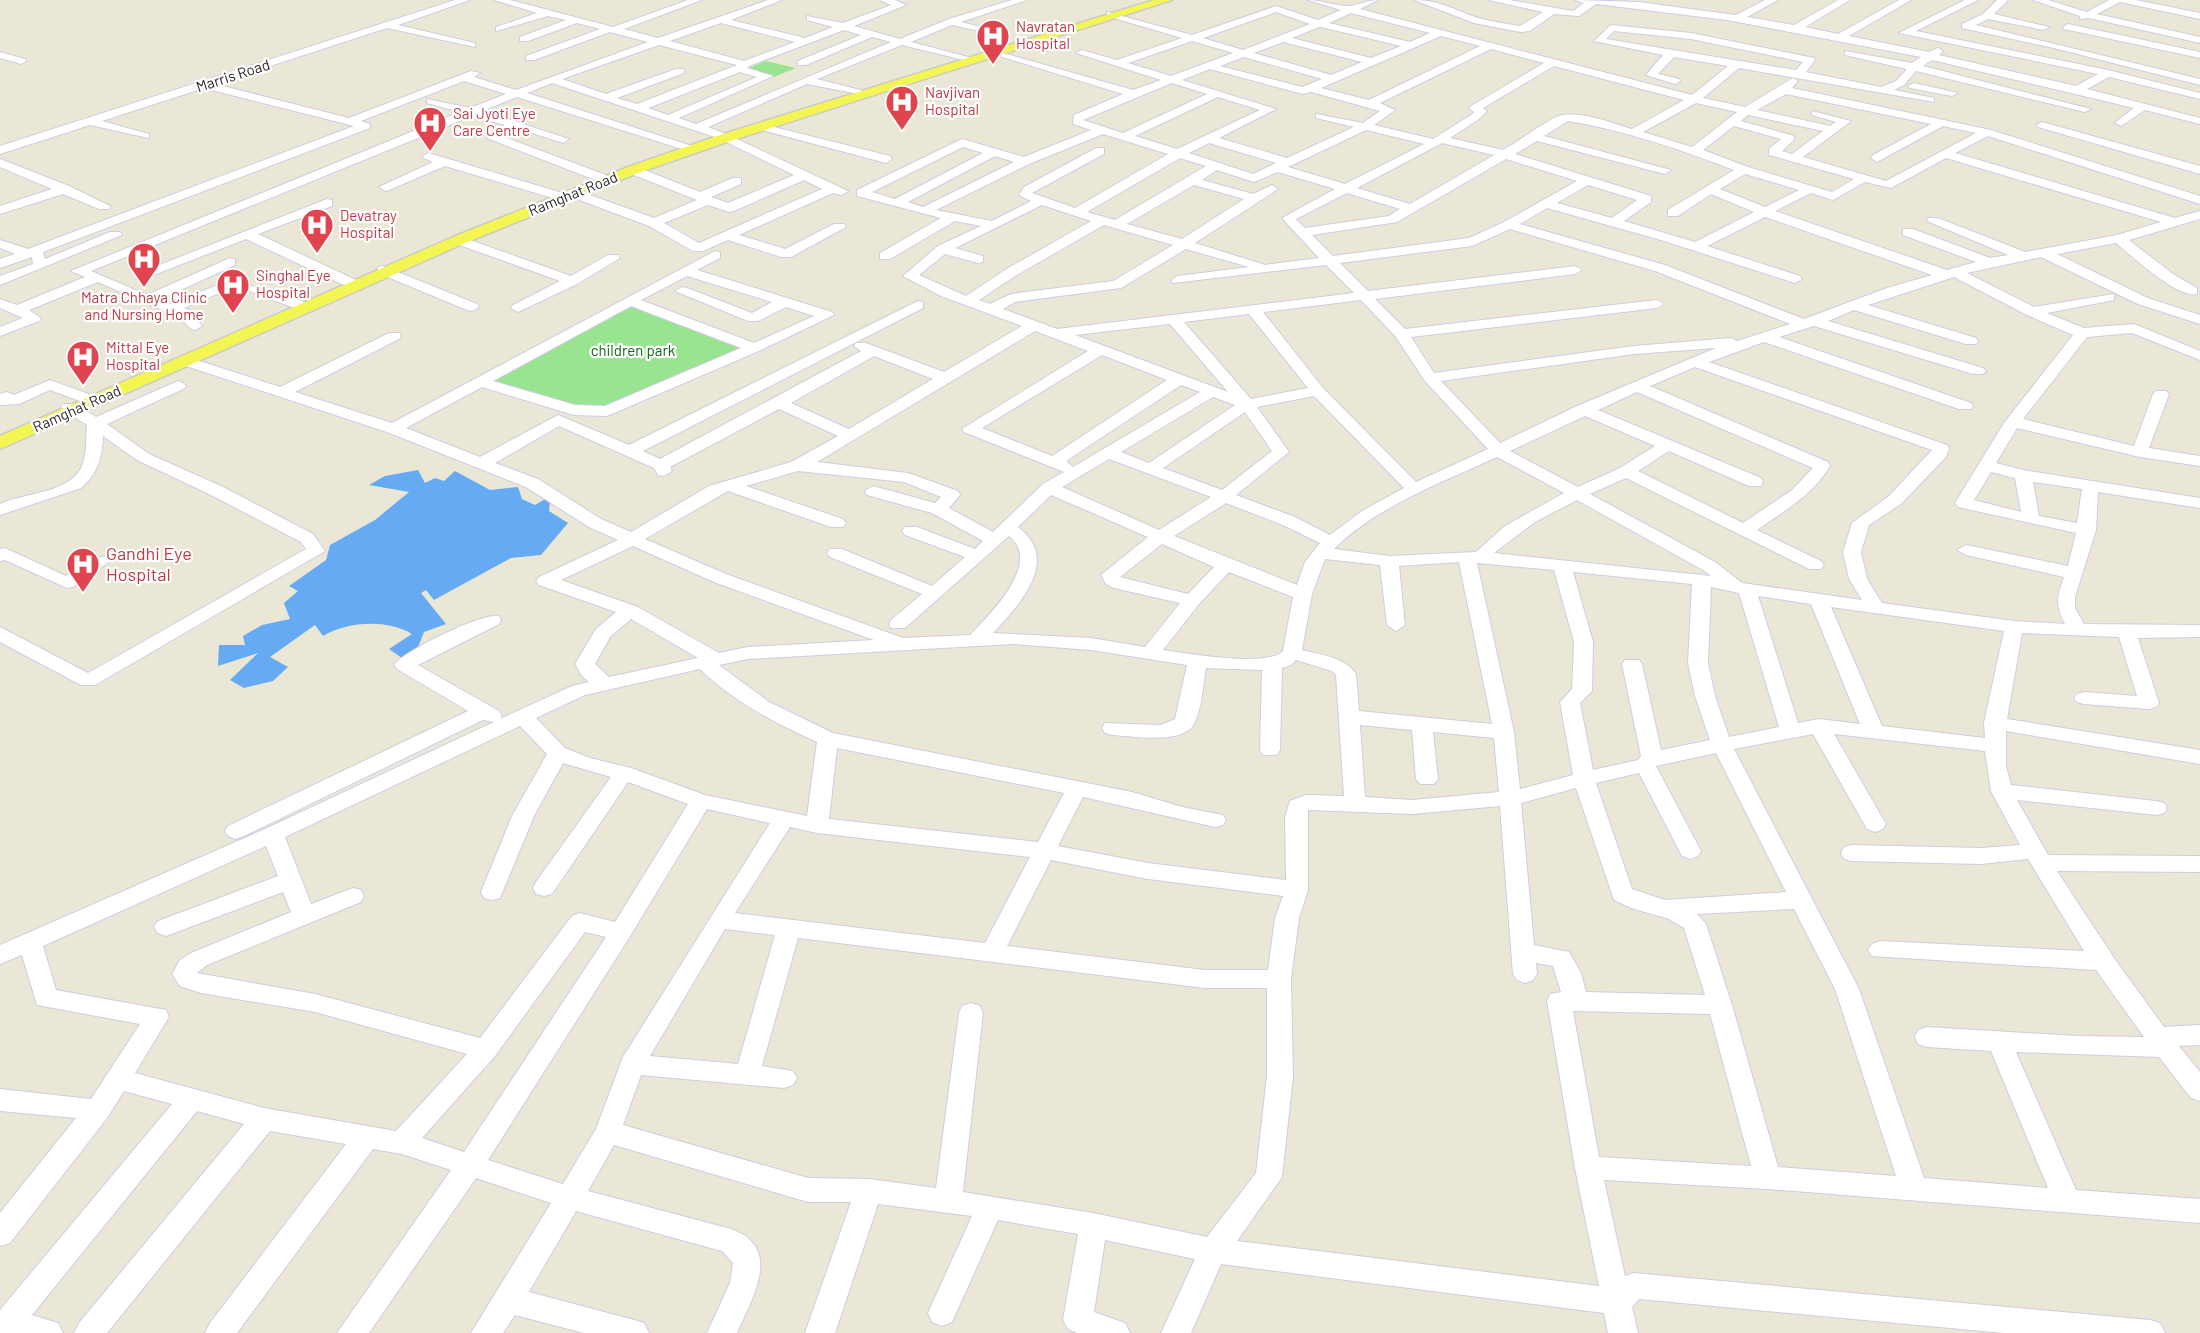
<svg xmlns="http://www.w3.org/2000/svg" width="2200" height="1333" font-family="Barlow,sans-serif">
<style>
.green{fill:#99e491}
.water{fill:#65aaf2}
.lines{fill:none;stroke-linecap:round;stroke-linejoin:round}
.minor-casing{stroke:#cecde1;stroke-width:2}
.major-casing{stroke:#cbcbcb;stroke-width:3}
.minor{fill:#fff;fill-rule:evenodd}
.major{fill:#f3f552;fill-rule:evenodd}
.labels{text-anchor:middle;stroke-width:4.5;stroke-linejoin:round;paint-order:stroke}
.far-health-label{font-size:15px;fill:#be3a42;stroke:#fff;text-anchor:start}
.far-street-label{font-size:15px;fill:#272727;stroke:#fff}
.far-park-label{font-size:15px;fill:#166519;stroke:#fff}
.health-label{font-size:18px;fill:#be3a42;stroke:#fff;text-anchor:start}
</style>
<rect width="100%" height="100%" fill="#ebe7d7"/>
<g class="green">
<polygon points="765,61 796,68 774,77 747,69"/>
<polygon points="630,301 754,348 615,408 574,410 480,382"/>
</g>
<path class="water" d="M418,470l7,13 10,-5 9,3 11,-10 35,19 28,-3 4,12 13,6 10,-6 5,2 -1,10 19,12 -27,32 -30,3 -77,42 -8,-10 -5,3 25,31 -22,8 -6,15 -16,11 -13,-9 23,-15c-24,-15 -65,-13 -89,2l-8,-11 -45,32 18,10 -15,14 -29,7 -14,-8 28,-27 -40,13 1,-21h26l-2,-9 19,-11 28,-6 -6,-16 14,-12 -9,-5 37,-26 4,-15 45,-25 34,-28 -40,-7 16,-9z"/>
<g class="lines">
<defs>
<g id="minor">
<path d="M455,0h15l-72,25 77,18v4l-88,-19 -172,56 134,34 122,-47 9,2 -6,4 42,13 132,-48 -38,-10 -76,28h-8v-4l74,-27 -23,-6 -49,18h-8v-4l46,-17 -18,-4 -52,15v-4l41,-14 -43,-13h16l103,27 75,-27h14l-78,29 34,9 110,-38h14l-51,20 74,18 28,-11 -26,-7v-4l36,7 48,-18 -11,-5h15l11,5 -52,21 46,13 49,-20 63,-19h15l-66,22 32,8v4l-41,-9 -41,17 61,16v4l-70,-17 -85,34 47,12v4l-57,-11 -99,43 18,7 122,57 -6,4 -9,-2 -94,42 46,14 49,-25h10l2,3 -55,30h-10l-53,-17 -25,11h-10l-44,-25 -80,-30 -6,5 -118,-35 -56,24 -4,1 -6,-4 54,-25 -11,-5 6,-4 138,41 2,-4h8l78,28 43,-18 -68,-27v-6h8l63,25 33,-14h8v6l-30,13 17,6 66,-28 -76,-37 -166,-55 -25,10 168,54 -10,3 -168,-53 -35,14 87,28 -6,4 -46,-15 -16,8 105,39v6h-8l-111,-43v-4l18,-9 -33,-9 -381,155 56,24 83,-37 5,1v6l-76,35 12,4 59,-24c24,6 51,14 77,23v6h-10l-61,-23 -52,22 7,3 11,15 -7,4c-9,-2 -10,-11 -18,-14 -26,-11 -53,-22 -79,-34l-69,28 12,8 -2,3 -39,15v-9l23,-9 -23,-10v-9l17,6 68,-28 -14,-6 389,-159 -33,-9v-4l43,9 36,-14 -42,-13 -103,40 9,3v4l-327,124 2,7 65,-27h10l2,3 -122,50v-9l33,-12 -1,-7 -32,11v-9l15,-5 -15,-6v-8l28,9 326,-123 -150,-38 -102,33 47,13v4l-59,-13 -90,29v-8zM721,23l74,19 -51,19 -74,-20zM844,30l17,5 -63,26v4h8l66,-28 19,5 -195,82 -17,-6 94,-42 -26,-8 2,-2zM659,45l78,20 -100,39 -20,-6 67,-25v-4h-8l-70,25 -44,-15zM740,72l17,5 -89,38 -20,-7zM804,180l18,9 -123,54 -35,-20 44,-18 21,7 5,-1z"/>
<path d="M1308,0c14,0 27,6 40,6 9,0 19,-6 30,-6l-18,9 332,86 36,-29 -54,-9 -16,17 21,5 1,2 -5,3 -29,-9 17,-20 -69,-14 17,-16 80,8 123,25 1,2 -9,12 75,15 15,-6 11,-12 -62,-14v-4l67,12 9,-6 -194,-37 -131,-16 -17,12 -25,-2 -24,17 -10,1 -46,-9 -60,-23c28,0 43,12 68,19 13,3 26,5 38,7l23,-14 -55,-12h21l64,11 11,-8 -9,-3 64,2 97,13 29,-15h13l-31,17 47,8 44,-25h12l-45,27 33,7 61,-34h12l-62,36 80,16 9,-4 5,3 -4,4 137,31 22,-12 -199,-41 66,-33h13l-62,31 192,39 92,23v6l-91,-22 -22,12 113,29v6l-55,-14 -24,16 -6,-3 2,-2 17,-13 -202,-48 -9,6 168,43 -6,3 -169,-41 -12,14 -10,5 40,8v4l-195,-34 -36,30 42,9 48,-29 5,3 -6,7 199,42 209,66v8l-212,-68 -33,17 220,65 25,-7v8l-71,21 44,34 24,14v6c-19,5 -65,-38 -81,-51l-59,11 91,44 52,17v9l-62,-20 -97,-47 -74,16 67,34 80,-13v6l-67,13 37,15 50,-4 66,27v9l-68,-27 -45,4 -64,82 111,27 19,-52 3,-3h10l3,3 -20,54 51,8v10l-60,-9 -123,-29 -21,35 27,7 177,28v10l-102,-16 -2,38 -21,67v11l9,16 116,1v12l-62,1 21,65 -3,4 -7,2 -65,-5 -7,-2 -3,-4 3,-4 7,-2 53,4 -18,-59 -97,-4 -15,86 193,31v14l-194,-33v35l5,19 145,16 8,2 3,5 -3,5 -8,2 -139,-15 31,55 152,1v16l-143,-1 59,90 48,66 36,-2v20l-21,1 21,26v29l-9,-3 -32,-41 -143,-5 60,138 124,9v24l-432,-34 -164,-9 21,96 8,-3 517,47 10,3 5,10h-161l-365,-34 -7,8 6,26h-30l-4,-20 -383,-49 -30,69h-30l34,-74 -90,-19 -11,72 31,11 5,10h-53l-9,-4 -5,-9 15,-86 -80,-14 -46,102 -10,4 -10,-4 -4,-9 44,-97 -94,-12 -43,129h-30l46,-131h-43l-194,-57 -26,46 143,38c53,19 21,69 6,104h-30l23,-50 3,-20 -11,-12 -146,-40 -47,81 105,28 10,3 5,10h-65l-69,-18 -12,18h-32l80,-130 -75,-25 -107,155h-32l114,-163 -49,-16 -29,-5 -136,184h-32l5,-10 136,-179 -76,-13 -163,202h-33l5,-10 165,-199 -47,-13 -165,204 26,8 5,10h-63v-23l172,-206 -48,-13 -17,27 -97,125 -10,3v-33l76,-95 -76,-7v-22l91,10 49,-75 -103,-19 -15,-50 -22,9v-19l265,-116 229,-107 -11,-2 -239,116 -8,3 -8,-3 -3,-5 3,-5 240,-115 -71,-42 -3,-4c10,-14 89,-53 105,-49l2,4 -2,4 -81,41 81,46 3,5 -2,3 72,-33 17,-4 -7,-6 -7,-12 21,-35 20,-17 -77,-27 -3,-4 3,-4 79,-37 -29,-13 -63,-40 -139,-55 -207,-68 -3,-3 3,-3h10l90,29 109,-54h10l2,3 -2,3 -104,53 97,31 323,-172 5,1v6l-23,12 135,42 2,3 -75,36 -152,65 -33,-1 -92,-28 -76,41 74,29 78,-42 71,30 289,-144 5,1v6l-280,143 17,8 201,-108 -7,-5 2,-3h10l78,29 78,-46 -81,-30 -38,-20 35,-30 43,-20 -26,-5 -65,38h-10v-6l61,-35 -84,-22v-6l105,-51 62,18 67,-27 -18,-6 1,-9 49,-21 -127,-39v-4l137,39 28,-10 -85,-27 5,-3 36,10 65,-22 -75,-22v-4l85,23 84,-29 42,14 23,-10zM1276,12l34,12 -67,26 -40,-12zM1351,13l79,20 -20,9 -81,-19zM1319,27h2l80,19 -30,12 -79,-20zM1614,31l77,8 112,23 -7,8 -190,-31zM1441,36l39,10 -111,54 -48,-12zM1192,41l41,12 -62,23 -43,-13zM1283,42l79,20 -31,13 -77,-22zM1491,49l53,14 -73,43 -2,2 5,4 -3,3 -38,24 -59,-14 21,-15 -15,-7zM1244,57l78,22 -20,8 -82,-21zM1554,66l130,34 -52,29c-21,-6 -51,-19 -73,-13 -10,3 -43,27 -56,34l-53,-12 29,-19 8,-8 -4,-3zM1210,69l93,25 8,-2 69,19 -17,12 -47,-9v4l38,9 -67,31 -68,-20 57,-29 -94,-29zM1172,83l35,11 -84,39 -40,-13zM1786,94l145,30 -58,31 -2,3 6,4 66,-36 33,7 -90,48 -83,-24 48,-36 -39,-10v4l24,7 -6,4 -73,-16zM1218,97l42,13 -83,39 -42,-13zM1696,103l41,9 -45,35 -49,-15zM1748,115l75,16 -31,23 -10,-3 12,-11v-4l-53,-15zM1568,121c57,9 113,29 166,49l-66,40v6h10l33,-22 43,18 -59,30 -71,-21 27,-19v-6l-136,-42 22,-13 128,33 6,-4 -127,-34zM1734,126l47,13 -12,10v6l85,24 -22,13 -84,-25 -45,-17zM1366,130l58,14 -79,40 -57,-17zM1103,134l65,20 -93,54 -43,-15 72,-39v-6h-8l-72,39 -5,8 12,6 -39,20 -56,-11 93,-46zM1209,143l67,20 -23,11 -64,-21zM1442,143l52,12 -84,49 -53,-16zM963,147l20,6 -88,46 -23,-7zM995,156l19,6 -91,45 -15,-5zM1180,158l26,8 -91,54 -28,-8zM1946,158l215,64 -44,13 -92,17 -87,-34h-10l-1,3 81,34 -18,3 -77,-29h-10v6l73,27 -29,8 -172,-59 36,-18 22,7 32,-18 26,6zM1506,159l71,22 -73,41 -35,16 -136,18 -21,-21 85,-13zM1217,170l37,12 24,-10 57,17 -53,29 37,40 -54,7 -70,-22 83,-54 -6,-4 -19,9 -51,-14zM1745,174l54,16 -34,17 -45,-18zM1194,185l50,14 -62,40 -55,-15zM1588,185l49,15 -25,18 -55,-15zM1347,193l53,16 -11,7 -84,12 -9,-9zM1042,205l49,16 -86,49 -39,26 -47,-21 26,-21 33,9 5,-1v-6l-28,-8zM1547,208l114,32 134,43 7,-4 -2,-3 -93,-30 58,-29 167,58 -45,13 -83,31 -139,-54 -145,-41zM1104,225l69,20 -60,36 -102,13 -21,10 -11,-4 36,-24zM1510,229l145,42 135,53 -53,17 -6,-3 -97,8 -200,27 -23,-36 246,-29 7,-4 -7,-4 -252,29 -30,-30 200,-25 7,-4 -7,-4 -207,25 -28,-28 132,-17zM1186,249l63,18 -71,9 -7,4 2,3 153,-18 28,28 -297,36 -54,-20 12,-7 106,-14zM687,276l85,26 -20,11 -65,-25 -5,-1 -7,4 73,30h10l28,-14 28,9 -60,27 -113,-43zM1954,277l73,38 46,20 -69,88 -49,80 3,4 118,26 -8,33 -102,-21 -9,5 9,5 98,22c-7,19 -9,28 1,47l-51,-3 -132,-18 -15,-24 -6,-27 8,-27 32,-21 45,-47 3,-9 -2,-3 -238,-83 55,-20 195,67h12l2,-3 -2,-3 -192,-66 35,-11 159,48h10l3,-3 -3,-3 -155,-47 26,-11 112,34h10l2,-3 -2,-3 -108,-33zM1361,300l35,37 29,44 63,68 -72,33 -93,-94 -60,-76zM631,306l110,42 -136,58 -30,-1 -82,-24zM1249,314l59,74 -57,11 -67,-77zM1170,324l58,68 -153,-57zM1035,331l53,20 -126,78 2,3 100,40 -21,12 -50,48 -44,-24 11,-13 -2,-4 -50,-18 -91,-11zM1716,348l-139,58 -77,37 -59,-62 193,-27zM1102,355l65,25 -115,76 -70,-28zM874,356l59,23 -84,50 -58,-26zM1695,367l237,83 -43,46 -37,27 -9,29 6,27 13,21 -120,-17 -27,-21 -125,-68 36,-16 183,91h12l3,-4 -3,-4 -64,-31c27,-19 56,-35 73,-64l-2,-4 -178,-76zM1181,385l19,7 -127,75 -7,-6zM1637,392l176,76 -21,22 -49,33 -105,-52 31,-20 80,35h12l2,-4 -2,-4 -163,-68zM1314,396l90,92 -42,23 -32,24 -35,-18 -59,-22 53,-43 -32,-45zM1213,397l22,8 -86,58 -28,-11zM779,409l59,27 -47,26 -82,24 -78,46 -30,-13 -63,-40 -43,-16 64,-37 95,42 4,7 6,1 8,-5 -2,-4zM1245,412l27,39 -50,39 -59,-22zM1585,416l70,30 -35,22 -42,19 -68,-36zM1497,457l67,36 -59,33 -29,26 -87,4 -55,-7c43,-43 109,-67 163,-92zM1109,459l102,38 -52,33 -97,-43zM798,471l106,11 37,15 -6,6 -62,-17 -8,5 2,4 65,18 51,28 -8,8 -58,-22h-12l-3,4 3,4 60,22 -33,29 -90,-37h-12l-3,4 3,4 92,37 -31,26 -2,4 2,4h14l104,-92c34,27 -19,78 -39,99l-67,3 -177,-64 -81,-35 83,-48 103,36h12l3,-4 -3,-4 -97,-33zM1991,472l24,6 6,34 -47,-12zM2033,482l49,7 -5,34 -38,-7zM1051,495l97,42 -47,38 5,9 8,4 66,15 -35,44 -54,-9 -98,-5c26,-28 69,-73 25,-106zM1577,500l126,70 8,6 -217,-23 41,-31zM1226,503l57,22 37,18 -15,19 -8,23 -123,-49zM1162,544l52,23 -26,27 -68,-17zM633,546l81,36 160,58 -126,7 -29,6 -81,-46 -77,-27zM1325,559l55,6 7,60 9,6 9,-6 -6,-59 60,-4 33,162 -133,-13 -3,-37c-11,-17 -35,-19 -54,-24l10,-56zM1477,563l77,7 20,72 -2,47 -12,13 13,73 -53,14 -6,-57zM1229,572l64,25 -10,54c-17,17 -96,2 -120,-1l36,-46zM1573,572l119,12 -4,79 7,33 15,44 -49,10 -19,-86 -3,-4h-14l-3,4 19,92 -3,4 -45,10 -13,-67 12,-12 1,-49zM1711,587l28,6 40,134 -50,10 -14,-41 -7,-33zM1758,596l53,8 49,120 -41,-5 -21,4zM1831,607l173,24 -20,92 1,15 -103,-12zM631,619l67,39 -89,19 -14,-13 15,-27zM1012,644l79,6 96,15 -12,54 -14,6 -56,-2 -3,5 3,5 7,2c20,1 70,10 82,-11 8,-15 9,-40 12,-56l56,2 -2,80 3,5h14l3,-5 2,-82 9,-3 5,-5 36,11 4,4 8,121 -38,-1 -16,6 -5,16 1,63 -138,-17 -90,-17 25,-49 132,30 8,-2 3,-5 -3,-5 -41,-8 -50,-15 -299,-59 -64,-31 -50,-37 29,-6zM700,669c34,33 75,54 117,73l-10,74 -102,-21 -74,-27 -41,-10 -25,-10 -29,-30 49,-23zM1360,725l52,5 4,49 4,5h14l4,-5 -5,-47 61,6 5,54 -87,8 -47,-3zM520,726l27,28 -35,62 -31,76 3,6 8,2 8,-2 34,-82 29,-53 48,14 -75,105 -3,6 3,6 8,2 8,-2 76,-112 60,22 -73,118 -35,-9 -8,3 -92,122 -165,-44 -118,-21 10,-8 154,-63 3,-6 -3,-6 -8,-2 -42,16 -26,-67zM1813,734l54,95 8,3 8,-3 3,-5 -52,-90 151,17 6,40 29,54 -39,3 -129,-3 -8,2 -3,6 3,6 8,2 129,3 47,-5 56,92 -204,-10 -8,3 -4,6 4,6 224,14 48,67 -66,-1 -151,-9 -9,3 -3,7 3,7 9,3 64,4 57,137 -124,-10 -65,-189 -125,-240zM837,748l227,45 -26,49 -209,-23zM1716,753l70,139 -121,8 -33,-11 -36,-106 43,-10 43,83 8,3 8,-3 3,-5 -45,-85zM1576,788l38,112 17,8 38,11 15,9 21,67 -119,-3 -5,-19 -12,-21 -35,-7 -13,-142zM1500,806l13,168 4,6 8,3 8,-3 4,-6 -1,-11 17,3 8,26 -11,2 -3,7 28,167 24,118 -362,-45 45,-64 11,-101 -2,-97 8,-61 9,-28v-80l104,4zM707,809l63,14 -147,234 -27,72 -33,55 -75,-24 141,-222zM790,827l27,6 213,24 -45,86 -250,-30zM266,846l12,30 -120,45 -4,6 4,6 8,3 117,-44 8,20 -100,41 -11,7 -8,14 8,12 21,7 114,19 152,42 -71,77 -132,-23 -129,-35 34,-56 -3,-7 -110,-20 -13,-44zM1051,860l97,19 135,17 -8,22 -7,52h-63l-198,-24zM1794,909l41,80 61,187 -118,-9 -46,-162 -26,-81 -9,-10zM725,929l50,6 -37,129 -88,-8zM585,932l21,5 -142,215 -42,-14 73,-82zM798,938l407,50h62v88l-11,97 -49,64 -114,-24 -130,-21 20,-179 -3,-7 -9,-3 -9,3 -3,7 -23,175 -67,-9 -61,-1 -185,-53 18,-50 143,13 9,-3 4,-7 -4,-7 -31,-5zM1573,1011l137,3 41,152 -152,-9z"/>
<polygon points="1997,0 2008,0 1994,14 2049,27 2044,30 1988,19 1976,25 2200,79 2200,85 2054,48 1962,28 1962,24 1983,14"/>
<polygon points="2033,0 2048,0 2087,12 2109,0 2136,0 2200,13 2200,19 2120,2 2097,14 2200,37 2200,43 2089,18 2080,19 2080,16"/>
<polygon points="2068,24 2200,52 2200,58 2064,29 2063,27"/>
<polygon points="0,52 25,59 26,61 21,64 0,58"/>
<polygon points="1914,83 1958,93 1952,96 1910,88 1908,86"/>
<polygon points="2042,122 2200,166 2200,174 2038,127 2036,125"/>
<polygon points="758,123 890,156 892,159 886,163 754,128 752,126"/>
<polygon points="0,159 69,186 110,206 109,209 99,209 63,194 0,214 0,206 52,189 0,167"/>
<polygon points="327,199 332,200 332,206 258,234 358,281 358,287 348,287 246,239 151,276 141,276 139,273"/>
<polygon points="459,236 571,276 608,255 618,255 620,258 577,284 518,312 511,308 513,305 560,281 454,243 454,237"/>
<polygon points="383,266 477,304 479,307 472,311 467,310 378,273 378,267"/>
<polygon points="50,380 94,396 96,399 88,404 50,390 19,404 0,405 0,394 7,392 14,395"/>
<path d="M178,381l5,2 3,3 -3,3 -76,35 42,30 74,33 90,47 12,17 -230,134h-14l-81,-43v-15l88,46 218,-124 -5,-7 -90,-47 -74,-35 -34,-24c-1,22 -5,37 -22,52l-81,27v-11c25,-12 73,-10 83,-41 4,-12 3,-26 4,-38l-24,-15 -2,-3 2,-3h12l21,13z"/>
<polygon points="5,548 66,576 95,557 107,557 110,561 73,587 67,588 5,560 0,561 0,549"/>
</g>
<polygon id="major" points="1154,0 1172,0 730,141 638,173 465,243 0,449 0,436 453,237 628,167 720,135"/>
</defs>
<use href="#minor" class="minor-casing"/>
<use href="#major" class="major-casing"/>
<use href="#minor" class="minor"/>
<use href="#major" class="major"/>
</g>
<defs>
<symbol id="hospital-pin" viewBox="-11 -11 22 30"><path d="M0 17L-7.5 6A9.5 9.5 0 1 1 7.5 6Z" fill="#e0444e" stroke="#fff"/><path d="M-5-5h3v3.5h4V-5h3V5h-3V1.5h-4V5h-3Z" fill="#fff"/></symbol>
</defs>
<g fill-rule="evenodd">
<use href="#hospital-pin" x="974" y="17" width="38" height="52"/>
<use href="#hospital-pin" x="883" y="83" width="38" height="52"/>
<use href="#hospital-pin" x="411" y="104" width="38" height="52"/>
<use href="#hospital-pin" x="298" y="206" width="38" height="52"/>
<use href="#hospital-pin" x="125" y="240" width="38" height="52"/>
<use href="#hospital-pin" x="214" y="266" width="38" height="52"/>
<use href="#hospital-pin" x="64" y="338" width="38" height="52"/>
<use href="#hospital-pin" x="64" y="545" width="38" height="52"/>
</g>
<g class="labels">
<g class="far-health-label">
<text x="1016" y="32">Navratan<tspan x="1016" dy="17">Hospital</tspan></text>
<text x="925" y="98">Navjivan<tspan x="925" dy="17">Hospital</tspan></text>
<text x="453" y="119">Sai Jyoti Eye<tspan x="453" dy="17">Care Centre</tspan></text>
<text x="340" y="221">Devatray<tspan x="340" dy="17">Hospital</tspan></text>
<text x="256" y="281">Singhal Eye<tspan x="256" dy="17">Hospital</tspan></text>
<text x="144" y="303" text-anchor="middle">Matra Chhaya Clinic<tspan x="144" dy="17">and Nursing Home</tspan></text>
<text x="106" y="353">Mittal Eye<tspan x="106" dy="17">Hospital</tspan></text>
</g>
<g class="far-street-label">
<text transform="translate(233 76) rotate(-18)" y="5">Marris Road</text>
<text transform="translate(573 194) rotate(-22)" y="5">Ramghat Road</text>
<text transform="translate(77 409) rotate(-24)" y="5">Ramghat Road</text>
</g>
<g class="far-park-label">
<text x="633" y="356">children park</text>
</g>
<g class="health-label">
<text x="106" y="560">Gandhi Eye<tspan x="106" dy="21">Hospital</tspan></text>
</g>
</g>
</svg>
